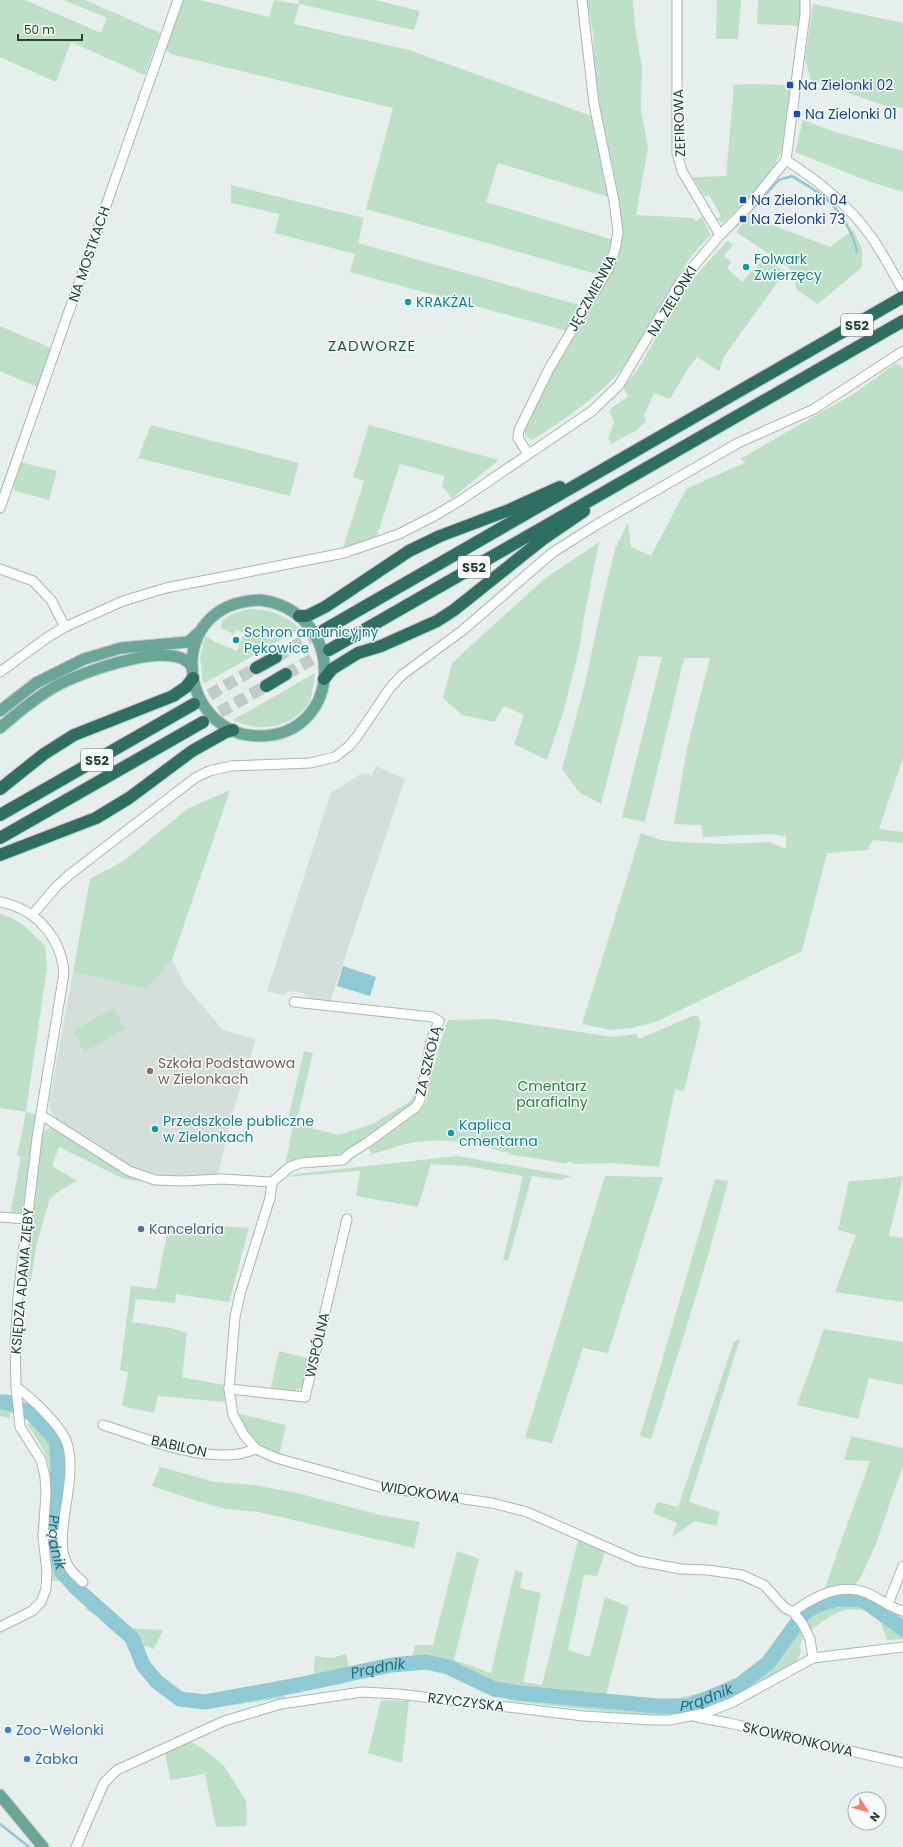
<svg xmlns="http://www.w3.org/2000/svg" width="903" height="1847" font-family="Poppins,sans-serif">
<style>
.built{fill:#d4dfda}
.green{fill:#bfe0c8}
.water{fill:#8ec9d4}
.lines{fill:none;stroke-linecap:round;stroke-linejoin:round}
.stream{stroke:#8ec9d4;stroke-width:2.5}
.river{stroke:#8ec9d4;stroke-width:15}
.highway-tunnel{stroke:#bfccc8;stroke-width:12;stroke-dasharray:12 6;stroke-linecap:butt}
.minor-casing{stroke:#a8b8b2;stroke-width:11}
.major-casing{stroke:#c2cac8;stroke-width:13}
.highway-casing{stroke:#c2cac8;stroke-width:14}
.minor{stroke:#fff;stroke-width:9}
.major{stroke:#6aa596;stroke-width:11}
.highway{stroke:#2f6f62;stroke-width:12}
.transit-dot{fill:#1a4fb4;stroke:#f7fbf9;stroke-width:1.5}
.culture-dot{fill:#0f9aa8;stroke:#f7fbf9;stroke-width:1.5}
.education-dot{fill:#8d6e63;stroke:#f7fbf9;stroke-width:1.5}
.service-dot{fill:#5c6f8a;stroke:#f7fbf9;stroke-width:1.5}
.shop-dot{fill:#3f7fe0;stroke:#f7fbf9;stroke-width:1.5}
.labels{text-anchor:middle;stroke-width:3;stroke-linejoin:round;paint-order:stroke}
.shield{fill:#f7fbf9;stroke:#637a73;stroke-width:1}
.shield-label{font-size:13px;font-weight:bold;fill:#24423a}
.transit-label{font-size:14px;fill:#164399;stroke:#f7fbf9;text-anchor:start}
.street-label{font-size:14px;fill:#24423a;stroke:#f7fbf9}
.culture-label{font-size:14px;fill:#0d838f;stroke:#f7fbf9;text-anchor:start}
.education-label{font-size:14px;fill:#785e54;stroke:#f7fbf9;text-anchor:start}
.park-label{font-size:14px;fill:#2d7a4b;stroke:#f7fbf9}
.service-label{font-size:14px;fill:#4e5e75;stroke:#f7fbf9;text-anchor:start}
.shop-label{font-size:14px;fill:#366cbe;stroke:#f7fbf9;text-anchor:start}
.neighbourhood-label{font-size:15px;letter-spacing:1px;fill:#1f5548;stroke:#f7fbf9}
.water-label{font-size:15px;font-style:italic;fill:#1c6f80;stroke:#f7fbf9}
</style>
<rect width="100%" height="100%" fill="#e6efeb"/>
<g class="built">
<polygon points="376,766 405,779 330,1002 310,999 303,993 289,991 284,995 267,991 331,793 362,773 372,776"/>
<polygon points="172,960 186,987 223,1030 256,1039 231,1118 218,1176 160,1175 135,1169 60,1122 51,1112 49,1103 73,972 147,989"/>
</g>
<g class="green">
<polygon points="0,0 25,0 101,33 107,18 64,0 85,0 160,33 145,75 71,42 56,82 0,57"/>
<polygon points="179,0 200,0 269,17 274,0 298,4 299,0 375,0 420,11 414,30 299,4 294,24 409,50 594,117 612,198 498,163 486,202 614,240 613,249 600,275 366,209 393,108 171,54 165,49"/>
<path d="M587,0h46l2,27 7,41 -1,41 7,39 -12,67 57,3 3,3 6,-4 9,18c-29,27 -47,65 -67,99 -5,9 -10,20 -17,29 -25,32 -60,54 -94,77l-7,-3 -3,-9 29,-60 64,-115 -15,-139 -7,-40 -1,-42z"/>
<polygon points="717,0 741,0 738,39 716,39"/>
<polygon points="758,0 801,0 801,26 757,24"/>
<polygon points="813,4 903,23 903,108 883,105 811,80 805,59"/>
<path d="M750,84l40,1c-1,17 -1,46 -7,61 -10,31 -37,55 -60,77l-7,-4 5,-3 -12,-21 -4,2 -13,-20 34,-1 8,-91z"/>
<polygon points="803,120 832,131 903,151 903,192 865,180 795,152"/>
<polygon points="231,185 364,218 358,243 583,306 567,331 350,272 355,254 275,233 279,214 231,203"/>
<polygon points="749,216 830,247 853,230 862,249 862,267 818,304 797,290 794,278 788,267 736,232"/>
<polygon points="728,240 733,245 724,256 731,262 727,268 742,282 763,259 767,261 768,260 785,272 725,355 719,371 697,357 687,370 670,399 654,393 644,415 646,421 637,430 611,444 608,438 614,423 609,410 628,396 623,387 638,369 685,287"/>
<polygon points="0,326 53,349 39,388 0,371"/>
<polygon points="896,363 903,368 903,758 879,829 903,832 903,843 873,840 867,850 827,853 802,951 658,1021 632,1028 610,1030 582,1024 641,833 661,840 679,842 726,844 770,842 786,849 786,836 772,834 703,837 701,825 674,824 687,748 710,658 684,658 645,822 622,817 662,657 639,656 601,804 579,792 562,769 585,684 603,599 615,549 628,523 631,547 651,556 686,489 746,462 740,459 855,393"/>
<polygon points="151,425 299,463 290,496 138,458"/>
<polygon points="369,425 499,460 452,498 442,486 445,476 400,464 374,545 343,548 364,481 353,477"/>
<polygon points="20,462 57,471 49,500 15,491 13,484"/>
<polygon points="599,542 584,617 579,650 563,713 547,760 514,744 524,715 504,706 494,722 462,715 443,698 452,663 543,580"/>
<path d="M248,609c21,0 37,5 52,20l-97,55 -3,-28 3,-10 -1,-2 4,-8 9,6 22,9 7,-18 -8,-3 -2,4 -14,-6 2,-5 -1,-2 11,-7z"/>
<path d="M315,673c0,3 -4,26 -5,28 -2,4 -7,9 -10,12 -18,17 -46,18 -67,7z"/>
<polygon points="230,790 172,960 147,989 73,972 90,879 125,860 187,809"/>
<path d="M0,914c19,4 31,18 45,32l2,22 -21,144 10,2 -14,100 -12,1 11,-58 -4,-1 9,-44 -26,-4z"/>
<polygon points="113,1008 125,1029 84,1052 73,1031"/>
<path d="M692,1016h6l3,7 -17,68 -9,-2 -16,78 -48,-4 -37,1 -6,-3 -2,3 -4,-1 -53,-9 -1,-2h-5c-31,-10 -60,-15 -92,-9 -13,2 -26,8 -39,11l-4,-7 46,-32 12,-12 4,-23 16,-56 3,-4 46,-1 118,18 23,-3 3,5z"/>
<path d="M304,1051l9,2 -17,71 42,11 34,-11 39,-23 10,-21c-2,8 -3,17 -7,24 -4,9 -68,50 -79,52 -18,3 -35,-4 -50,10l9,-45 -6,-2z"/>
<polygon points="52,1127 130,1176 144,1182 124,1179 59,1147 52,1166 77,1181 62,1189 50,1198 36,1247 31,1281 25,1280 40,1133"/>
<polygon points="457,1156 572,1176 559,1180 532,1176 508,1261 503,1260 523,1176 467,1166 431,1164 418,1207 356,1196 360,1171 287,1177 296,1174"/>
<polygon points="605,1176 663,1177 608,1353 583,1348 552,1443 525,1438"/>
<polygon points="903,1176 889,1236 903,1238 903,1302 835,1292 856,1235 838,1230 849,1181 881,1179"/>
<path d="M715,1179l13,2c-22,88 -50,173 -77,258l-11,-3z"/>
<polygon points="217,1226 249,1228 229,1302 176,1294 175,1303 136,1299 132,1322 171,1328 187,1333 182,1377 224,1385 226,1402 158,1396 154,1413 122,1406 128,1372 120,1370 131,1286 156,1289 168,1229 171,1227"/>
<polygon points="824,1329 903,1342 903,1385 869,1378 858,1419 797,1405"/>
<polygon points="740,1339 689,1502 720,1512 716,1526 695,1521 672,1537 677,1523 653,1513 658,1502 678,1507 734,1341"/>
<polygon points="279,1351 311,1359 302,1388 293,1391 270,1391"/>
<polygon points="0,1395 10,1395 10,1418 0,1416"/>
<path d="M28,1404c9,10 21,20 29,31 13,21 4,73 1,97h-10c2,-25 7,-57 -4,-81 -5,-9 -11,-18 -17,-27l4,-2z"/>
<path d="M236,1413l50,12 -7,31c-22,-11 -32,-20 -43,-43z"/>
<polygon points="851,1436 903,1448 903,1465 876,1544 861,1577 853,1587 824,1590 870,1461 844,1460"/>
<polygon points="160,1467 215,1482 254,1485 297,1493 380,1515 420,1522 414,1548 259,1512 226,1509 197,1501 152,1486"/>
<polygon points="59,1536 70,1573 81,1587 95,1599 87,1602 65,1581 52,1581 49,1538"/>
<path d="M579,1536l27,13 -9,27 -13,-1 -16,75 22,7 15,-60 24,10 -23,88 65,5 41,-10 21,-12 3,2c5,-3 11,-5 16,-9 29,-19 66,-81 105,-75 17,2 31,10 46,18v25l-16,1 -7,-19 -13,-11c-7,0 -15,-1 -22,0 -11,2 -40,22 -44,32 -3,9 3,8 -5,20l-63,36 -40,14 -30,6 -153,-17 -8,-6 -66,-29 -24,-1 -4,5 -20,-1 2,-9 22,-1 3,-14h18l24,-94 22,8 -25,101 37,13 24,-103 8,3 -3,15 21,5 -18,89 19,3z"/>
<path d="M98,1602l31,26 34,2 -9,19 -9,-3c-1,16 1,21 13,32 6,6 12,11 19,15 29,13 97,-8 127,-14l2,12h-21v7l-82,11 -3,-3c-21,-6 -42,-14 -56,-32 -7,-8 -11,-19 -17,-27l3,-3 -28,-26 -17,-9z"/>
<polygon points="346,1654 349,1670 379,1666 377,1674 351,1679 351,1682 312,1690 315,1656 332,1658"/>
<polygon points="381,1700 409,1701 402,1763 368,1753"/>
<polygon points="190,1741 206,1751 224,1766 246,1801 247,1816 246,1826 216,1827 205,1774 170,1780 165,1752"/>
</g>
<polygon class="water" points="343,966 376,977 370,996 337,986"/>
<g class="lines">
<g class="stream">
<path d="M736,226l43,-46 13,-4c11,7 22,13 32,21 16,13 29,35 33,55"/>
<polyline points="0,1824 29,1847"/>
</g>
<path class="river" id="s1" d="M0,1402h7l25,12 24,26 2,20 -1,28 -3,23v32l8,29 14,16 56,50 11,27 14,17 23,17 25,3 93,-17 93,-20 35,-3 22,5 46,22 26,4 137,13h31l50,-20 30,-23 37,-51 15,-8 17,-5 26,1 40,29"/>
<g class="highway-tunnel">
<polyline points="276,657 323,630"/>
<polyline points="286,674 329,650"/>
<polyline points="194,704 256,668"/>
<polyline points="204,721 266,686"/>
</g>
<defs>
<g id="minor">
<polyline points="677,0 677,153 682,171 720,235"/>
<path d="M786,160c31,20 61,43 84,75 12,17 22,36 33,55"/>
<polyline points="528,454 518,438 519,430 549,369 608,269 615,249 618,232 614,201 594,104 582,0"/>
<polyline points="0,508 178,0"/>
<polyline points="0,569 33,581 51,600 65,627"/>
<polyline points="0,672 48,637 65,627 123,601 166,588 344,553 399,534 436,515 461,500 592,411 619,385 681,281 720,235 748,207 786,160 805,14 805,0"/>
<path d="M0,902c36,7 61,35 64,71l-27,165 -19,159 -3,46 1,44 4,40 21,33 4,17 1,16 -3,45 4,33 -1,18 -5,13 -9,9 -32,16"/>
<polyline points="32,915 56,887 69,875 195,778 209,771 231,766 310,763 335,757 349,746 356,738 390,688 402,675 463,630 552,553 596,525 738,443 814,409 903,351"/>
<polyline points="41,1115 129,1171 155,1180 183,1181 221,1179 272,1182 290,1167 300,1163 343,1160 349,1154 368,1142 416,1107 420,1100 431,1041 439,1021 432,1017 294,1002"/>
<polyline points="272,1182 270,1198 240,1294 235,1317 229,1389 233,1415 244,1435 256,1449 276,1458 380,1487 492,1503 527,1512 638,1561 681,1569 708,1570 742,1575 764,1585 785,1608 793,1612 802,1623 810,1639 813,1658"/>
<polyline points="0,1217 27,1219"/>
<path d="M16,1387c15,10 45,39 51,56 7,23 0,53 -3,76 -1,12 -4,27 1,40 3,10 11,17 18,23"/>
<polyline points="229,1389 305,1397 347,1219"/>
<path d="M103,1425c42,13 90,35 135,29 6,-1 12,-3 18,-5"/>
<polyline points="43,1535 62,1534"/>
<polyline points="888,1604 903,1566"/>
<path d="M793,1612c20,-15 48,-30 74,-19 12,5 23,15 36,18"/>
<polyline points="696,1717 729,1723 903,1763"/>
<polyline points="76,1847 104,1783 117,1770 224,1721 281,1704 362,1692 398,1694 583,1716 651,1720 670,1720 705,1713 733,1702 813,1658 903,1647"/>
</g>
<g id="major">
<path d="M260,600c87,11 85,135 0,136 -83,0 -98,-134 0,-136z"/>
<polyline points="0,711 36,683 84,659 121,648 188,642 198,633"/>
<path d="M0,728c17,-15 35,-30 56,-42 23,-13 120,-49 136,-19"/>
<polyline points="0,1795 43,1847"/>
</g>
<g id="highway">
<polyline points="299,616 307,616 325,607 409,551 440,536 509,510 560,487"/>
<polyline points="324,630 903,297"/>
<polyline points="329,650 903,321"/>
<polyline points="256,668 276,657"/>
<polyline points="324,679 332,669 358,653 381,646 437,621 454,610 543,539 584,511"/>
<polyline points="266,686 286,674"/>
<polyline points="0,789 44,754 74,735 173,696 186,687 193,678"/>
<polyline points="0,815 194,704"/>
<polyline points="0,838 203,722"/>
<polyline points="0,855 96,818 129,798 192,751 226,732 233,730"/>
</g>
</defs>
<use href="#minor" class="minor-casing"/>
<use href="#major" class="major-casing"/>
<use href="#highway" class="highway-casing"/>
<use href="#minor" class="minor"/>
<use href="#major" class="major"/>
<use href="#highway" class="highway"/>
</g>
<g class="transit-dot">
<rect x="786" y="81" width="8" height="8" rx="2"/>
<rect x="793" y="110" width="8" height="8" rx="2"/>
<rect x="739" y="196" width="8" height="8" rx="2"/>
<rect x="739" y="215" width="8" height="8" rx="2"/>
</g>
<g class="culture-dot">
<circle cx="746" cy="267" r="4"/>
<circle cx="408" cy="302" r="4"/>
<circle cx="236" cy="640" r="4"/>
<circle cx="155" cy="1129" r="4"/>
<circle cx="451" cy="1133" r="4"/>
</g>
<circle class="education-dot" cx="150" cy="1071" r="4"/>
<circle class="service-dot" cx="141" cy="1229" r="4"/>
<g class="shop-dot">
<circle cx="8" cy="1730" r="4"/>
<circle cx="27" cy="1759" r="4"/>
</g>
<g class="labels">
<g class="shield">
<rect x="841" y="314" width="32" height="22" rx="3"/>
<rect x="458" y="556" width="32" height="22" rx="3"/>
<rect x="81" y="749" width="32" height="22" rx="3"/>
</g>
<g class="shield-label">
<text x="857" y="330">S52</text>
<text x="474" y="572">S52</text>
<text x="97" y="765">S52</text>
</g>
<g class="transit-label">
<text x="798" y="90">Na Zielonki 02</text>
<text x="805" y="119">Na Zielonki 01</text>
<text x="751" y="205">Na Zielonki 04</text>
<text x="751" y="224">Na Zielonki 73</text>
</g>
<g class="street-label">
<text transform="translate(679 123) rotate(-92)" y="5">ZEFIROWA</text>
<text transform="translate(89 254) rotate(-71)" y="5">NA MOSTKACH</text>
<text transform="translate(592 293) rotate(-61)" y="5">JĘCZMIENNA</text>
<text transform="translate(672 301) rotate(-58)" y="5">NA ZIELONKI</text>
<text transform="translate(428 1061) rotate(-77)" y="5">ZA SZKOŁĄ</text>
<text transform="translate(22 1281) rotate(-85)" y="5">KSIĘDZA ADAMA ZIĘBY</text>
<text transform="translate(317 1345) rotate(-77)" y="5">WSPÓLNA</text>
<text transform="translate(179 1446) rotate(13)" y="5">BABILON</text>
<text transform="translate(420 1492) rotate(9)" y="5">WIDOKOWA</text>
<text transform="translate(466 1702) rotate(7)" y="5">RZYCZYSKA</text>
<text transform="translate(798 1739) rotate(13)" y="5">SKOWRONKOWA</text>
</g>
<g class="culture-label">
<text x="754" y="264">Folwark<tspan x="754" dy="16">Zwierzęcy</tspan></text>
<text x="416" y="307">KRAKŻAL</text>
<text x="244" y="637">Schron amunicyjny<tspan x="244" dy="16">Pękowice</tspan></text>
<text x="163" y="1126">Przedszkole publiczne<tspan x="163" dy="16">w Zielonkach</tspan></text>
<text x="459" y="1130">Kaplica<tspan x="459" dy="16">cmentarna</tspan></text>
</g>
<g class="education-label">
<text x="158" y="1068">Szkoła Podstawowa<tspan x="158" dy="16">w Zielonkach</tspan></text>
</g>
<g class="park-label">
<text x="552" y="1091">Cmentarz<tspan x="552" dy="16">parafialny</tspan></text>
</g>
<g class="service-label">
<text x="149" y="1234">Kancelaria</text>
</g>
<g class="shop-label">
<text x="16" y="1735">Zoo-Welonki</text>
<text x="35" y="1764">Żabka</text>
</g>
<g class="neighbourhood-label">
<text x="372" y="351">ZADWORZE</text>
</g>
<g class="water-label">
<text dy="5" stroke="none"><textPath href="#s1" startOffset="173">Prądnik</textPath></text>
<text dy="5" stroke="none"><textPath href="#s1" startOffset="581">Prądnik</textPath></text>
<text dy="5" stroke="none"><textPath href="#s1" startOffset="918">Prądnik</textPath></text>
</g>
</g>
<g transform="translate(867 1811) rotate(127)"><circle r="19" fill="#f7fbf9" stroke="#a3b1ad"/>
<path d="M0-3L7 15L0 10L-7 15Z" fill="#f4845f"/>
<text y="-6" font-size="11" font-weight="bold" text-anchor="middle" fill="#24423a">N</text>
</g>
<path d="M18 34v6h64v-6" fill="none" stroke="#24423a" stroke-width="2"/>
<text x="24" y="34" font-size="12" fill="#24423a" stroke="#f7fbf9" stroke-width="3" paint-order="stroke">50 m</text>
</svg>
